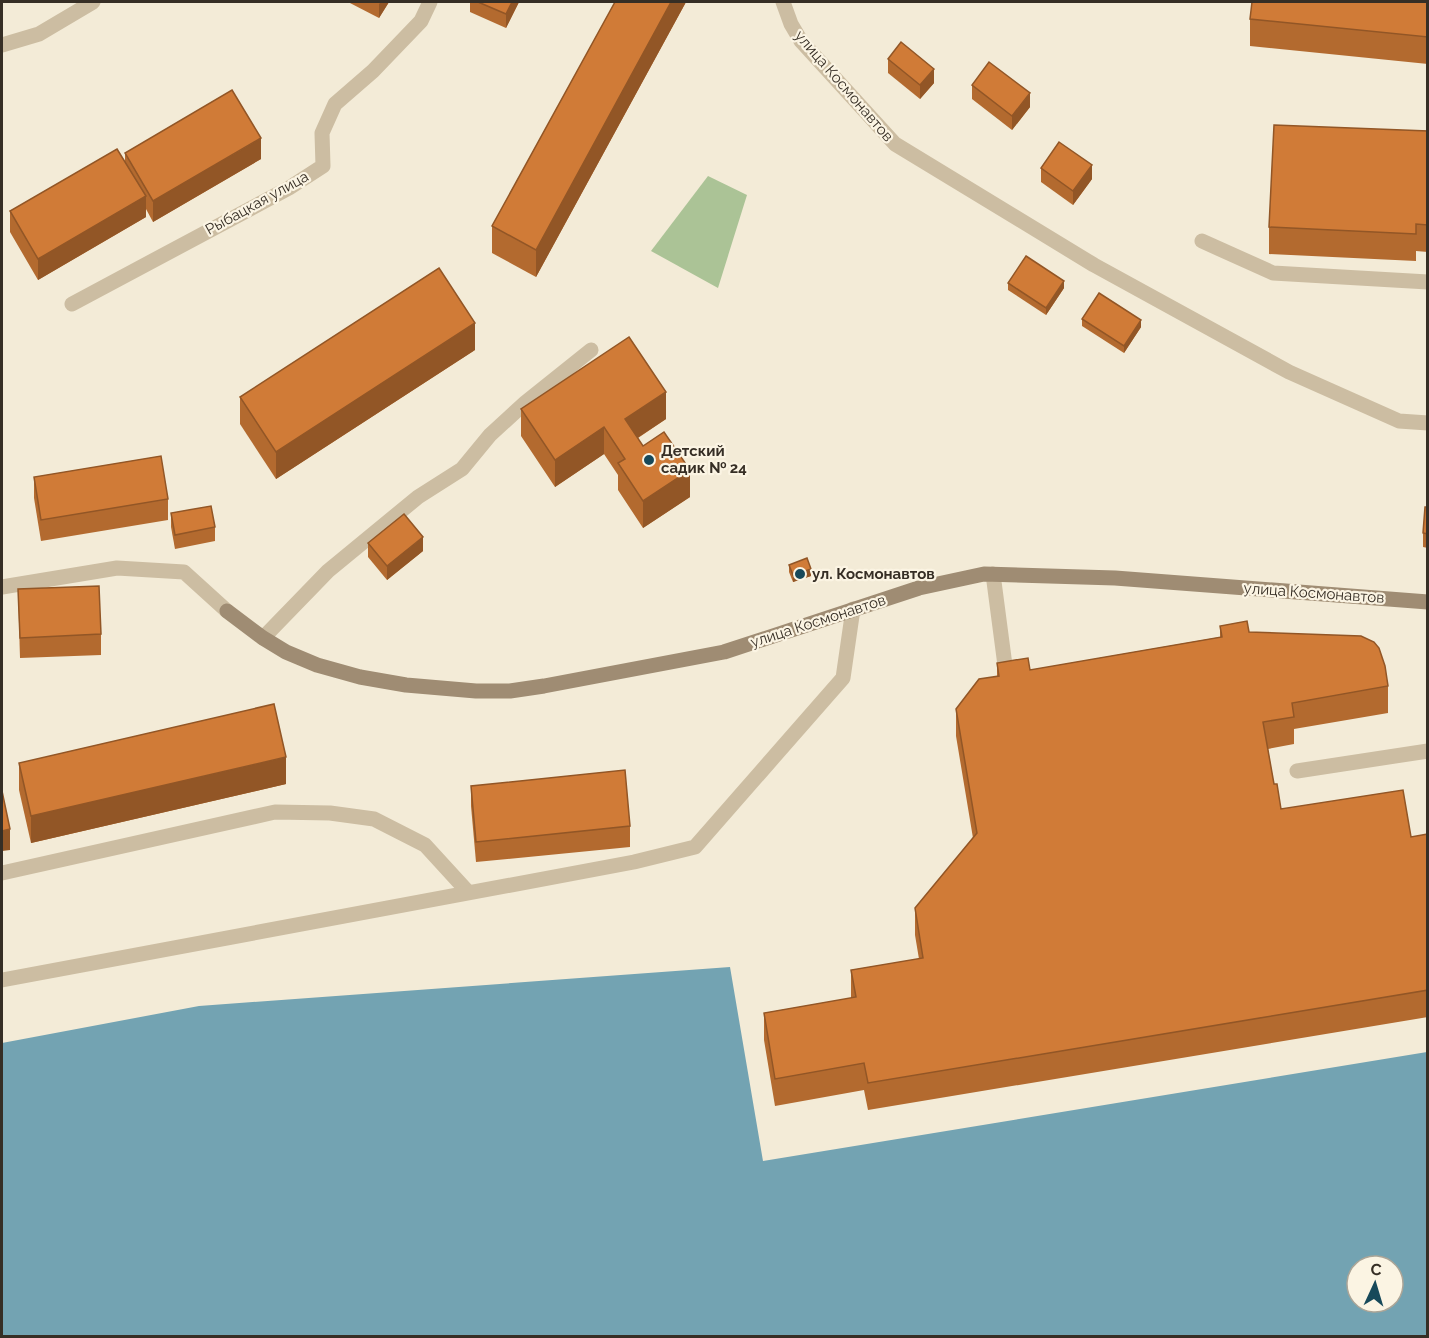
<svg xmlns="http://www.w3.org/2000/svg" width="1429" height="1338" font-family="Raleway,sans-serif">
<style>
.green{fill:#abc396}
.water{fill:#73a3b2;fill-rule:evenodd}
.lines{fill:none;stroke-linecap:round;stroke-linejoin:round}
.lane{stroke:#ccbda2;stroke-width:15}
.street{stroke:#ccbda2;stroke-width:15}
.secondary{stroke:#9f8c73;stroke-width:15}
.wall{fill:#b36a2f}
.shaded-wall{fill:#925626}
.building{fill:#d07b37;stroke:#925626;stroke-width:1.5}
.poi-dot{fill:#17495a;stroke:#fbf4e3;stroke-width:2}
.labels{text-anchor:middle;stroke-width:4.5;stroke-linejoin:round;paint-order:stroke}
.street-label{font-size:15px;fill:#362e25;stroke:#fbf4e3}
.poi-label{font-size:15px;font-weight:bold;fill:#362e25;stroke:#fbf4e3;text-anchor:start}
</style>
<rect width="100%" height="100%" fill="#f3ebd7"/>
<polygon class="green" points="708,176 747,195 718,288 651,251"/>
<path class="water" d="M730,967l33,194 664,-109v284h-1425v-293l197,-37zM1357,1266h36v36h-36z"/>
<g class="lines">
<g class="lane">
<polyline points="2,45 39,34 93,2"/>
<polyline points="1202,241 1273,273 1428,282"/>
<polyline points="993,574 1006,673"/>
<polyline points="2,587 117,568 184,572 227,611"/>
<polyline points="263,638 328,571 418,497 462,469 490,435 526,402 591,350"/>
<polyline points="1297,771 1428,751"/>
<polyline points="2,873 275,812 330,813 374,819 425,845 468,892"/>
<polyline points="2,980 634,862 695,847 843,678 853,609"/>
</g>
<g class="street">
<polyline points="783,2 791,24 801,41 895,144 1094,265 1289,372 1399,421 1428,423"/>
<polyline points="72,304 289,188 323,166 322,133 335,104 373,71 421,21 430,2"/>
</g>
<polyline class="secondary" points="227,611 263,638 286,652 317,665 360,677 406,685 476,691 510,691 544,686 724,652 919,588 984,574 1115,578 1428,602"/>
</g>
<g class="wall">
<polygon points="348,2 389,2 379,18"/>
<polygon points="470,2 519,2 506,28 470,12"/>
<polygon points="615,2 686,2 536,277 492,253 492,226"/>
<polygon points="1428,2 1428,64 1250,46 1250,19"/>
<polygon points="888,59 934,83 920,99 888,73"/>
<polygon points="972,85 1030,107 1012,130 972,99"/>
<polygon points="1428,131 1428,252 1416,251 1416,261 1269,254 1269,227"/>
<polygon points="125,153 261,159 153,222 146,209 146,217 38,280 10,232 10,211 125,162"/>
<polygon points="1041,168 1092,179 1073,205 1041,182"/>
<polygon points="1008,283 1064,288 1046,315 1008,290"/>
<polygon points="1082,319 1141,327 1124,353 1082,326"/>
<polygon points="475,350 276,479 240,424 240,397"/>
<polygon points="521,409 666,419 638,438 643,446 690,497 643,528 618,490 618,475 604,454 555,487 521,436"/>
<polygon points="34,477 168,499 168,520 41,541 34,498"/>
<polygon points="1428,507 1428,548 1423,547 1423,533"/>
<polygon points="171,513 215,527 215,541 175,549 171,527"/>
<polygon points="368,543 423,551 387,580 368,557"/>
<polygon points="789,565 811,576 793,582 789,572"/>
<polygon points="18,589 101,634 101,655 20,658"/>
<polygon points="1220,626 1249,632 1388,686 1388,713 1294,729 1294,744 1268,749 1274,784 1281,809 1411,837 1428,834 1428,1017 868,1110 864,1090 775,1106 764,1040 764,1013 851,998 851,970 919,959 915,935 915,908 973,838 956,736 956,709 997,676 997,663 1030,670 1220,637"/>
<polygon points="19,763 286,784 31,843 19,790"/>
<polygon points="471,786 630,826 630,847 476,862 471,806"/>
</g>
<g class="shaded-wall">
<polygon points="381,2 389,2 379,18 379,4"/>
<polygon points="512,2 519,2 506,28 506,14"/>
<polygon points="671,2 686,2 536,277 536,250"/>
<polygon points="934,69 934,83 920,99 920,85"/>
<polygon points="1030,93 1030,107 1012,130 1012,116"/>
<polygon points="261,138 261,159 153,222 153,201"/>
<polygon points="1092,165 1092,179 1073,205 1073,191"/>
<polygon points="146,196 146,217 38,280 38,259"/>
<polygon points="1064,281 1064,288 1046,315 1046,308"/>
<polygon points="1141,320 1141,327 1124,353 1124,346"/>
<polygon points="475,323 475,350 276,479 276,452"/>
<polygon points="666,392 666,419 625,446 625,419"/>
<polygon points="604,427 604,454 555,487 555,460"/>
<polygon points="690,470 690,497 643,528 643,501"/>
<polygon points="423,537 423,551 387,580 387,566"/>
<polygon points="811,569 811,576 793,582 793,575"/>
<polygon points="286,757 286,784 31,843 31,816"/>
<polygon points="10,829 10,850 2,851 2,831"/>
</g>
<g class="building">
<polygon points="478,2 512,2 506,14"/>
<polygon points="615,2 671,2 536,250 492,226"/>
<polygon points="1252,2 1428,2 1428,37 1250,19"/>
<polygon points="901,42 934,69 920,85 888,59"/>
<polygon points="989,62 1030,93 1012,116 972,85"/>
<polygon points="232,90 261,138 153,201 125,153"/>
<polygon points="1274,125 1428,131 1428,225 1416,224 1416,234 1269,227"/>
<polygon points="1059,142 1092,165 1073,191 1041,168"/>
<polygon points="117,149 146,196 38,259 10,211"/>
<polygon points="1026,256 1064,281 1046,308 1008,283"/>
<polygon points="439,268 475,323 276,452 240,397"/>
<polygon points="1099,293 1141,320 1124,346 1082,319"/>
<polygon points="629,337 666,392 625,419 643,446 664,432 690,470 643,501 618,463 625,459 604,427 555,460 521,409"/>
<polygon points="161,456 168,499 41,520 34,477"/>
<polygon points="211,506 215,527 175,535 171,513"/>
<polygon points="1425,507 1428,507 1428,534 1423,533"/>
<polygon points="404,514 423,537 387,566 368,543"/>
<polygon points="807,558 811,569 793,575 789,565"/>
<polygon points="99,586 101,634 20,638 18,589"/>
<polygon points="1247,621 1249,632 1361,636 1374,642 1379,648 1385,666 1388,686 1292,703 1294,717 1263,722 1274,784 1277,784 1281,809 1403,790 1411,837 1428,834 1428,990 868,1083 864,1063 775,1079 764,1013 856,997 851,970 923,958 915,908 977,833 956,709 979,679 999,676 997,663 1028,658 1030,670 1222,637 1220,626"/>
<polygon points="274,704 286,757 31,816 19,763"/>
<polygon points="625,770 630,826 476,842 471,786"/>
<polygon points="2,791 10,829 2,831"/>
</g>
<g class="poi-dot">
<circle cx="649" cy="460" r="6"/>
<circle cx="800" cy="574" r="6"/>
</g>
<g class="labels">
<g class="street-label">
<text transform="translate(844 86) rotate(49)" y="5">улица Космонавтов</text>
<text transform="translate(257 203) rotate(-29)" y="5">Рыбацкая улица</text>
<text transform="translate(1314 593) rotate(4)" y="5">улица Космонавтов</text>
<text transform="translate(818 621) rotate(-18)" y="5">улица Космонавтов</text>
</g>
<g class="poi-label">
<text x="661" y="456">Детский<tspan x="661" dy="17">садик № 24</tspan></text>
<text x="812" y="579">ул. Космонавтов</text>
</g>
</g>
<rect width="1429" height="1338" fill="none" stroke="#362e25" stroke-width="6"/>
<g transform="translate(1375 1284) rotate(4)"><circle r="28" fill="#fbf4e3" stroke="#aca597" stroke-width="1.5"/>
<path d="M0-4.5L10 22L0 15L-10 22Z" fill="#17495a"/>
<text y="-9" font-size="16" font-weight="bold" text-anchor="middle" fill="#362e25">С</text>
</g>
</svg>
